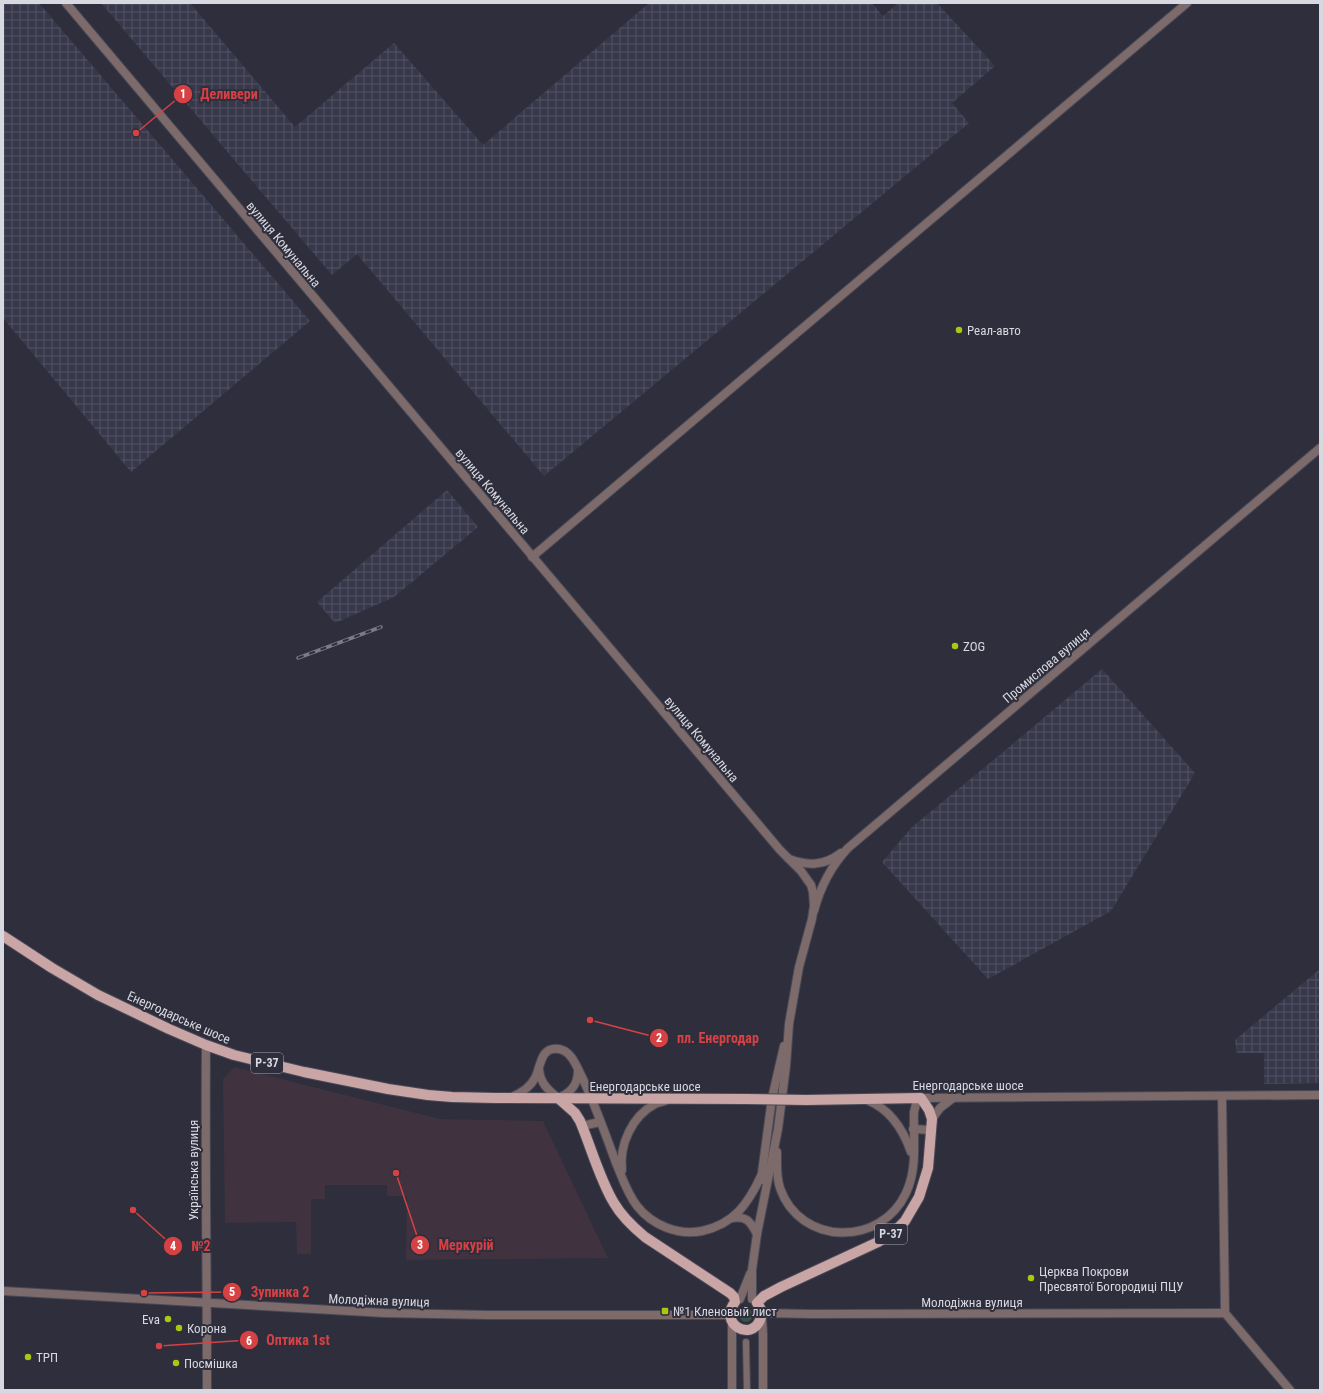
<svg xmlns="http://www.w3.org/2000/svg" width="1323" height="1393" font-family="'Roboto Condensed',sans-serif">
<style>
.commercial{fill:#40323f}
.industrial{fill:url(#industrial-grid)}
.green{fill:#3b5347}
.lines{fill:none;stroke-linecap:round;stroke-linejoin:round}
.pedestrian-casing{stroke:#494956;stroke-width:8}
.minor-casing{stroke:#494956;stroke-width:10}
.tertiary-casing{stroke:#494956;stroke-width:10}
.primary-casing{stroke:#494956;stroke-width:12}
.pedestrian{stroke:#7d6b6b;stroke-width:6}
.minor{stroke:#7d6b6b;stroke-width:8}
.tertiary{stroke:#7d6b6b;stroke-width:8}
.primary{stroke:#c9a5a5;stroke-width:10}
.rail-casing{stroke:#7b7b87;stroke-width:3.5}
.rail{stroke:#2e2e3c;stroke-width:2;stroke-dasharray:6;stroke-linecap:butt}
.primary-bridge-casing{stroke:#494956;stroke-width:12;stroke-linecap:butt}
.primary-bridge{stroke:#c9a5a5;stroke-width:10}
.poi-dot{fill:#adc610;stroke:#2e2e3c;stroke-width:1.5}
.labels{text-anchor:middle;stroke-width:4;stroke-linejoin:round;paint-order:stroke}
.shield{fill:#2e2e3c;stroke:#a5a5b0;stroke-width:1}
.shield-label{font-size:12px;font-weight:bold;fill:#d8d8e1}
.street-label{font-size:13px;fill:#d8d8e1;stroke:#2e2e3c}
.poi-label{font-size:13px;fill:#d8d8e1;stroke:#2e2e3c;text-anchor:start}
.leader{fill:none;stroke:#d64244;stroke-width:1.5}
.callout-dot{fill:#d64244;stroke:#2e2e3c;stroke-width:1.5}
.mark-label{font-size:12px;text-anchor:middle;font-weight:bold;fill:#fff}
.callout-label{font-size:14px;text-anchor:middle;font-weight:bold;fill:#d64244;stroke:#2e2e3c;stroke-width:4;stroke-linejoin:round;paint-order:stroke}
</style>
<defs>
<pattern id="industrial-grid" width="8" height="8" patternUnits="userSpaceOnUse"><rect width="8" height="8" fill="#38384b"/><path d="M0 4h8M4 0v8" fill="none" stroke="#545465"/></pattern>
</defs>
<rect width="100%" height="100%" fill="#2e2e3c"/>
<polygon class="commercial" points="234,1067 440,1119 543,1121 608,1258 406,1260 407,1196 387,1196 387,1185 325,1185 325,1199 311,1199 311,1254 297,1254 296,1222 225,1223 223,1079"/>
<g class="industrial">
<polygon points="3,3 39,3 310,321 131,472 3,318"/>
<polygon points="101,3 190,3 295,127 394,43 483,145 649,3 872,3 883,16 898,3 937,3 995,66 952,103 969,123 544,476 357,254 332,275"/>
<polygon points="447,490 478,527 394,597 335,623 317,602"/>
<polygon points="1102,669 1195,773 1111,911 988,979 882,862 912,827 1002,753"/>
<polygon points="1320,969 1320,1083 1264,1084 1264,1053 1237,1053 1235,1040"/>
</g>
<circle class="green" cx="746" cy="1315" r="7"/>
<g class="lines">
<defs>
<polyline id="pedestrian" points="746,1342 747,1390"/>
<g id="minor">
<polyline points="532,557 1187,3"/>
<path d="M789,859c19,7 35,7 52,-6"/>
<path d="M814,911c6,-23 18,-46 34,-63l472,-400"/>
</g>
<g id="tertiary">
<polyline points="66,3 780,850 801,871 811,885 813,892 814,906 812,919 799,967 789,1024 786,1066 778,1129 757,1234 752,1270 752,1299"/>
<path d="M206,1045c-1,115 1,230 1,345"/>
<path d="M539,1069c1,14 9,21 19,29 13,-5 20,-13 20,-28"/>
<polyline points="1222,1096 1225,1313"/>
<path d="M512,1097c9,-4 18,-9 23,-19 6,-11 5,-32 24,-29 12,2 17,16 22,26 14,29 24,58 35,88 6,14 11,30 21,43 15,19 41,30 65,25 32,-7 46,-27 59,-55"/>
<path d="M867,1100c23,9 36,29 44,52"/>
<polyline points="932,1119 940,1108 953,1098"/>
<polyline points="582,1126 600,1122"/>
<polyline points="913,1129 931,1130"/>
<path d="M777,1152c0,12 -1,24 3,36 20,58 101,59 126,5 12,-25 7,-55 8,-81l2,-8 4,-6 400,-3"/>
<path d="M622,1170c-3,-25 10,-54 33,-66 4,-2 8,-2 12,-4"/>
<polyline points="761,1180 772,1098 784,1046"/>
<path d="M732,1218c15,-2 18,3 25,16"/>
<polyline points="3,1291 384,1313 489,1315 730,1315"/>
<polyline points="740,1299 750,1274"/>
<polyline points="762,1313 812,1314 1225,1313 1290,1390"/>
<polyline points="762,1318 763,1334 763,1390"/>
<polyline points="732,1390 732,1322"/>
</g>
<g id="primary">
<polyline points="3,936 52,968 98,995 169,1029 206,1045 234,1055 304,1072 388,1089 428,1095 452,1097 495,1098 746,1099"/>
<path d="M558,1098l17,15 5,8c11,26 20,59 34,82 8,14 19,24 31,34l85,56 4,4 1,5c-17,22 16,40 25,18 3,-6 1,-12 -3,-17l7,-7 17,-9 97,-45 19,-13 8,-8 14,-24 9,-29 4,-49 -3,-9 -8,-12 -115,2"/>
</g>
</defs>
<use href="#pedestrian" class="pedestrian-casing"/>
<use href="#minor" class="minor-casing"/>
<use href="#tertiary" class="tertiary-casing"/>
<use href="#primary" class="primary-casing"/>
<use href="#pedestrian" class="pedestrian"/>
<use href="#minor" class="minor"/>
<use href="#tertiary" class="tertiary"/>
<use href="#primary" class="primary"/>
<defs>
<polyline id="rail" points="298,658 381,627"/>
</defs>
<use href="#rail" class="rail-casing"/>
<use href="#rail" class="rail"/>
<defs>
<polyline id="primary-bridge" points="746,1099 806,1100"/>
</defs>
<use href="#primary-bridge" class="primary-bridge-casing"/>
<use href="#primary-bridge" class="primary-bridge"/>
</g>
<g class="poi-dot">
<circle cx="959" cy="330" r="4"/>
<circle cx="955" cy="646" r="4"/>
<circle cx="1031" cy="1278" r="4"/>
<rect x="661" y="1307" width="8" height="8" rx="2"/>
<circle cx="168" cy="1319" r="4"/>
<circle cx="179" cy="1328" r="4"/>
<circle cx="28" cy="1357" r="4"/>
<circle cx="176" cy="1363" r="4"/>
</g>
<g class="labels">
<g class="shield">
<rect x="251" y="1053" width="32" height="20" rx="3"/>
<rect x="875" y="1224" width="32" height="20" rx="3"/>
</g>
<g class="shield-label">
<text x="267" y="1067">Р-37</text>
<text x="891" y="1238">Р-37</text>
</g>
<g class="street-label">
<text transform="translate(284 244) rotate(50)" y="5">вулиця Комунальна</text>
<text transform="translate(493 491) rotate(50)" y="5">вулиця Комунальна</text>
<text transform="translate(1046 665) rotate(-40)" y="5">Промислова вулиця</text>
<text transform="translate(702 739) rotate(50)" y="5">вулиця Комунальна</text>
<text transform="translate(179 1017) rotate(24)" y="5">Енергодарське шосе</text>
<text x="968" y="1090">Енергодарське шосе</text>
<text x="645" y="1091">Енергодарське шосе</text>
<text transform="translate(193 1170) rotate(-90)" y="5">Українська вулиця</text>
<text transform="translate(379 1300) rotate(2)" y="5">Молодіжна вулиця</text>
<text x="972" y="1307">Молодіжна вулиця</text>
</g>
<g class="poi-label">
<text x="967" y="335">Реал-авто</text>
<text x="963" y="651">ZOG</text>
<text x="1039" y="1276">Церква Покрови<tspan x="1039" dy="15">Пресвятої Богородиці ПЦУ</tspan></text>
<text x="673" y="1316">№1 Кленовый лист</text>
<text x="160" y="1324" text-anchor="end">Eva</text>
<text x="187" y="1333">Корона</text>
<text x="36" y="1362">ТРП</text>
<text x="184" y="1368">Посмішка</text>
</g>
</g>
<path class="leader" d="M136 133L183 94M590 1020L659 1038M396 1173L420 1245M133 1210L173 1246M144 1293L232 1292M159 1346L249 1340"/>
<g class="callout-dot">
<circle cx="136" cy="133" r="4"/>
<circle cx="590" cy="1020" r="4"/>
<circle cx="396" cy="1173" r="4"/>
<circle cx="133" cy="1210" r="4"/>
<circle cx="144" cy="1293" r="4"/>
<circle cx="159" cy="1346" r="4"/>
<circle cx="183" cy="94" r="10"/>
<circle cx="659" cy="1038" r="10"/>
<circle cx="420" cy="1245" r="10"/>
<circle cx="173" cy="1246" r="10"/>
<circle cx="232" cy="1292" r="10"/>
<circle cx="249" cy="1340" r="10"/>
</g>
<g class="mark-label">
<text x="183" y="98">1</text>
<text x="659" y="1042">2</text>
<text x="420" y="1249">3</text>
<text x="173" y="1250">4</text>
<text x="232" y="1296">5</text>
<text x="249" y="1345">6</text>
</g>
<g class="callout-label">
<text x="229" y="99">Деливери</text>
<text x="718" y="1043">пл. Енергодар</text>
<text x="466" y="1250">Меркурій</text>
<text x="201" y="1251">№2</text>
<text x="280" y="1297">Зупинка 2</text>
<text x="298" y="1345">Оптика 1st</text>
</g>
<rect width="1323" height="1393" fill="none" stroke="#d8d8e1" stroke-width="8"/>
</svg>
